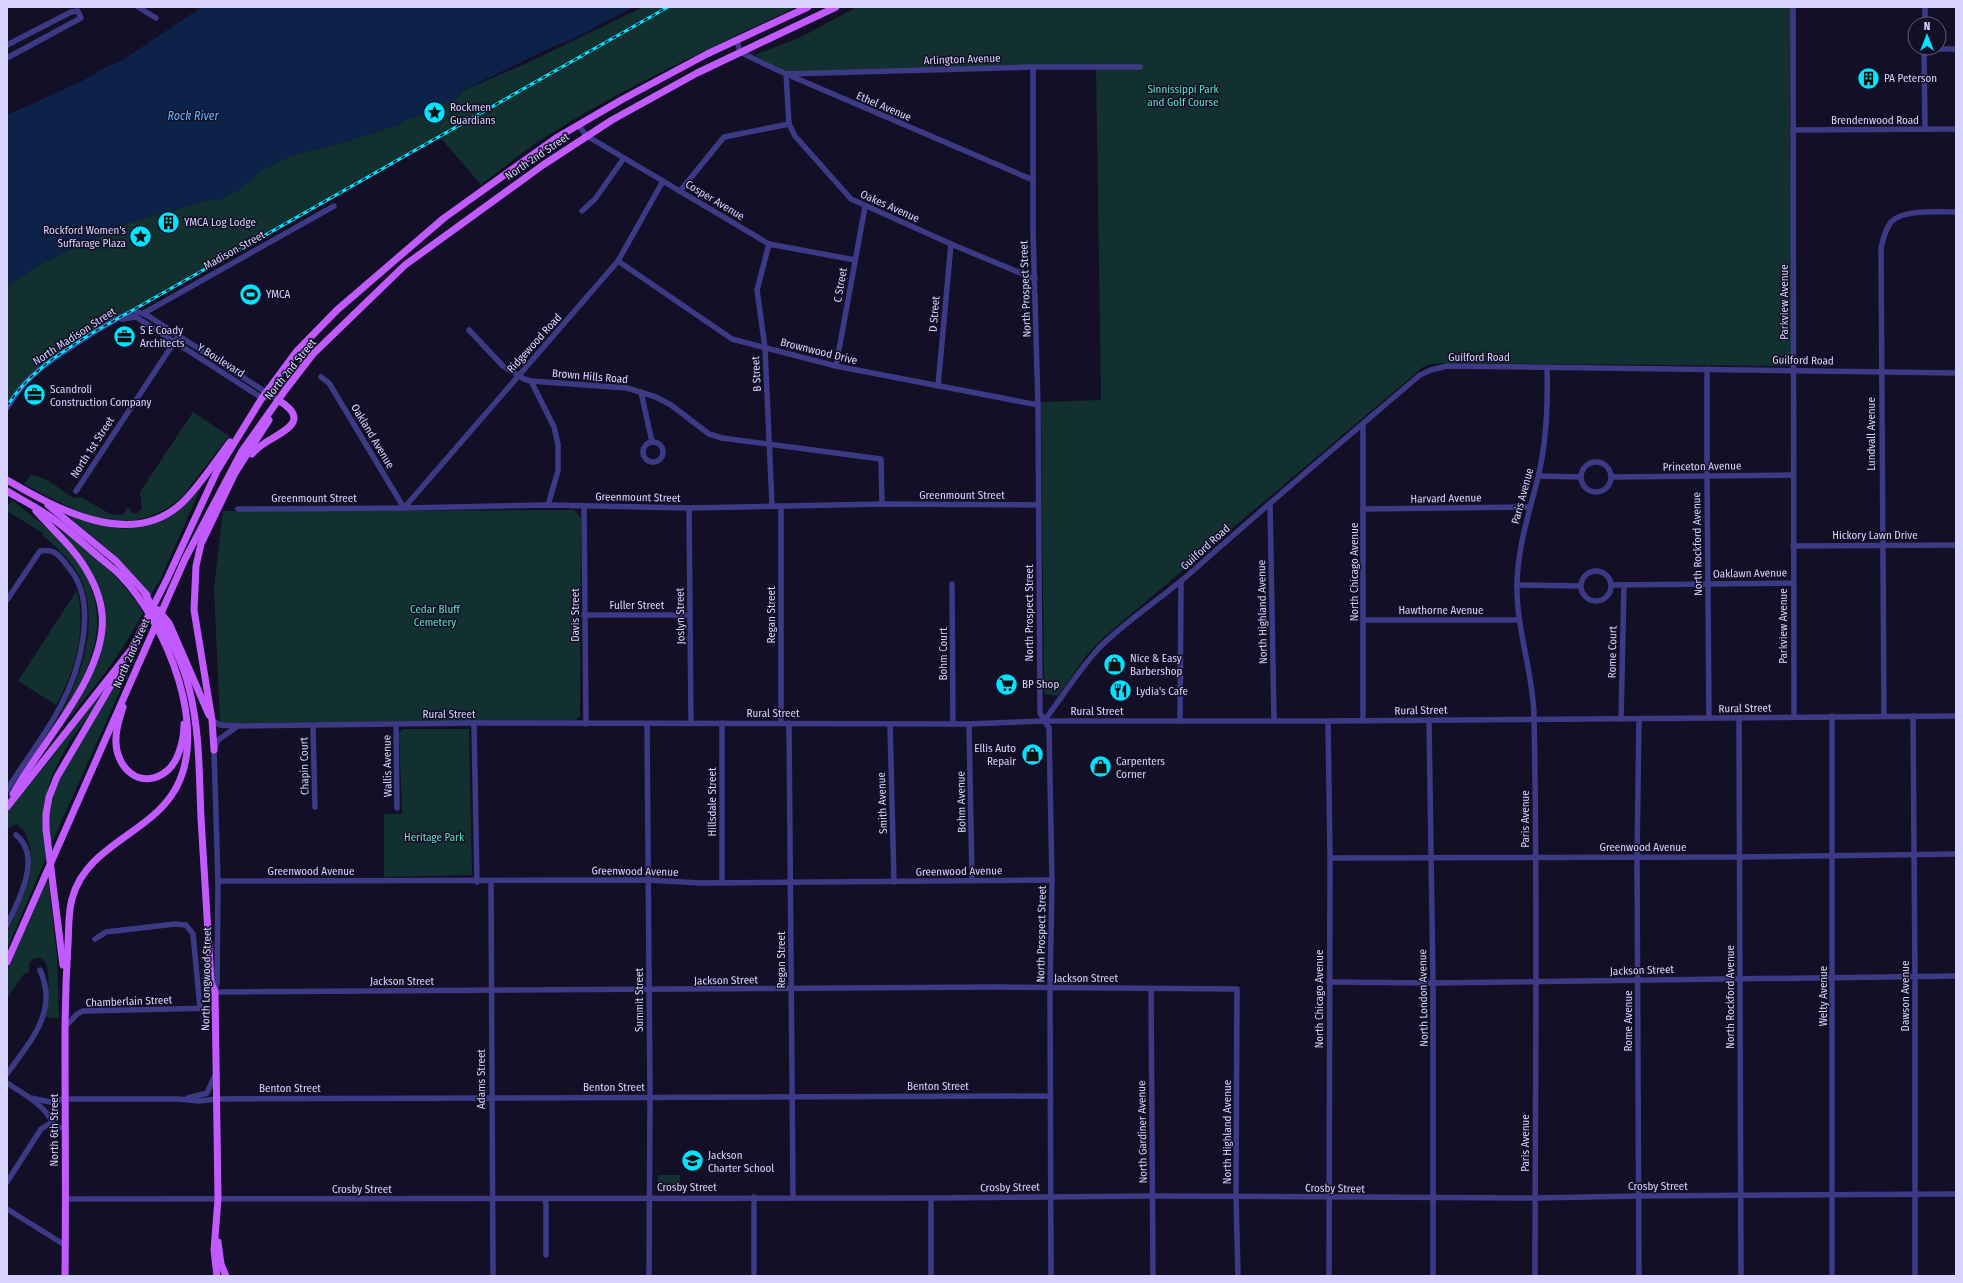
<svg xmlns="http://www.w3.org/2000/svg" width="1963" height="1283" font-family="'Fira Sans Condensed',sans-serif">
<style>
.green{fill:#12302f}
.water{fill:#0c2248}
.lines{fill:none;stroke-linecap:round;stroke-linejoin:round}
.minor{stroke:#3d3a85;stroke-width:5.5}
.major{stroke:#c25bff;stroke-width:7}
.rail-casing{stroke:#00e5ff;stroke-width:3}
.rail{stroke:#130f26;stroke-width:1.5;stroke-dasharray:4.5;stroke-linecap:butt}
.labels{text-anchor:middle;stroke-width:3;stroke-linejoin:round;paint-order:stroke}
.street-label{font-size:11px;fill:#d9d4ff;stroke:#130f26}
.poi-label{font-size:11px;fill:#d9d4ff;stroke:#130f26;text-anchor:start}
.park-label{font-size:11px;fill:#5fe0c0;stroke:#130f26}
.water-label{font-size:12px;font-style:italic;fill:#62b6ff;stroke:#130f26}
</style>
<rect width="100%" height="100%" fill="#130f26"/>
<g class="green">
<path d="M643,7h153c-85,41 -172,80 -252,131 -22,14 -42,31 -63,47l-42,-49 -322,183 -78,49 -32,38v-121l34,-21 88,-42 81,-22h6l20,-9 28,-22 26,-13 50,-13 58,-18c9,-8 15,-6 26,-11 5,-2 7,-7 12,-9 14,-6 18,2 26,-14l65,-28z"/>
<polygon points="857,7 1791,7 1790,117 1794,362 1793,366 1445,363 1432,364 1423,367 1104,637 1086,656 1058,696 1044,694 1041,402 1101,400 1096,67 786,74 755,55 803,36"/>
<path d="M193,412l36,24 -48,62c-54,45 -104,14 -157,-14l6,-8c15,-2 31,15 43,22l8,-1 29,17 13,1 5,-8 5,6h4l5,-4 -2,-17z"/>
<polygon points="200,486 201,487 161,578 151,595 116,556 61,510 109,526 124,529 139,527 166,518"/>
<path d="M12,500c13,11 28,21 40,32 63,61 54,114 10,182l-1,-1c22,-39 41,-99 16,-141 -9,-15 -22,-26 -35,-37l1,-2 -36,-22v-4z"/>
<polygon points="574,510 581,518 580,707 580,716 576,720 220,723 214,587 223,511"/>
<path d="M56,527c30,20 70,54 87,86 -26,48 -55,83 -90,124l30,-46 19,-52 -8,-61 -16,-27z"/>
<path d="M77,590c10,38 -2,82 -21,115l-38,-24z"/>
<polygon points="130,664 132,664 50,847 48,821 53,792 95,716"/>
<polygon points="112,679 99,702 70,741 53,773 44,802 43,816 46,858 7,949 7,934 29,881 31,862 30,848 25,832 18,825 14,825 7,829 7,813 27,784"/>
<polygon points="403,729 469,729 472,875 384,877 384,814 402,814 399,733"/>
<path d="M48,879l9,77 2,62 -14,-1c2,-8 12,-75 -14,-56l-2,3v8l-6,3 -16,23v-28z"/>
<rect x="658" y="1175" width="22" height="13"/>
</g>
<path class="water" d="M202,7h432l-61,32 -23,9 -88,43c-9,16 -12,8 -26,14 -5,2 -7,7 -12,9 -11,5 -17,3 -26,11l-58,18 -50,13 -26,13 -28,23 -8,2 -8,7 -10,-1 -81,22 -88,42 -34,21v-170l75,-34 22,-13 17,-7z"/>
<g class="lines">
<g class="minor">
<polyline points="138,7 156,18"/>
<polyline points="1793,7 1794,717"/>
<polyline points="1925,24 1925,7"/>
<polyline points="737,40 740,52 777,70 1033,180"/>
<polyline points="7,45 71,12 78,11 81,18 7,58"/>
<polyline points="1924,48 1925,129"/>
<polyline points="1924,49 1956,49"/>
<polyline points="1033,67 1033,231 1038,405 1040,713 1049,728 1052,880 1050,988 1051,1276"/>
<polyline points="786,74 1033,67 1140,67"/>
<polyline points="786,74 789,124 795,136 851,199 951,244 1035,279"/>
<polyline points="578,125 587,136 769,244 855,260"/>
<polyline points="1793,130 1956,129"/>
<polyline points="680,191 724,137 789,124"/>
<polyline points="582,211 595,199 624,158"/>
<polyline points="769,244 757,290 765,348 772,505"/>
<polyline points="618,261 732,339 836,366 1038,405"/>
<polyline points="144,313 334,206"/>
<polyline points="122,319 136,317 262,398 265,398"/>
<polyline points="469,330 503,366 524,379 531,381 627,388 656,397 671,405 709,434 722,438 881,459 882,504"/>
<polyline points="836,366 865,207"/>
<polyline points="1707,369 1707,476 1709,718"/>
<polyline points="321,377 329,383 404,508 618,261 663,181"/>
<polyline points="531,381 554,427 558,444 558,471 548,505"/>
<polyline points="938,386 951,244"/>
<polyline points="641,392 652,442"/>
<path d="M7,408c7,-11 14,-22 24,-31 13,-13 87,-63 103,-65 8,-1 16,5 22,9l122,79"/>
<polyline points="1363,424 1363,721"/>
<circle cx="653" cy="452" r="10"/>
<circle cx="1596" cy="477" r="15"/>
<polyline points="1539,476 1580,477"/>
<polyline points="1612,477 1793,475"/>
<polyline points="76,491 179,335"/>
<polyline points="1270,503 1274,720"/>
<polyline points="584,506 586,724"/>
<polyline points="781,506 781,723"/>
<polyline points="689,508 691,723"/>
<polyline points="238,509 404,508 548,505 689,508 882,504 1038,505"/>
<polyline points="1363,509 1529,507"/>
<polyline points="1793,546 1956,545"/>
<circle cx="1596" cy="586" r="15"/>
<polyline points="952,584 953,724"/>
<polyline points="1517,585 1580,586"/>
<polyline points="1612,585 1793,583"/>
<path d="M7,600l33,-49c16,-3 20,6 29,17 30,35 11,103 -9,139 -15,29 -36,55 -53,83"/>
<polyline points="584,615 690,615"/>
<polyline points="1364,620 1518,620"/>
<polyline points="1832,716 1832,1276"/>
<path d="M1884,716l-3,-468c2,-9 4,-18 10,-26 12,-13 49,-10 65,-10"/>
<polyline points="1913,716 1915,976 1915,1276"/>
<polyline points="1739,718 1741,1276"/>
<polyline points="1621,719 1624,585"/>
<polyline points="1639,719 1637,857 1639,1276"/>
<polyline points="212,720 220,725 238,726 474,723 969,724 1044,721 1328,721 1956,716"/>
<polyline points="1429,720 1433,983 1433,1276"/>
<path d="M1044,721c18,-24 35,-51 55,-73 30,-30 65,-51 96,-79 74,-66 150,-130 225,-194l11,-5 16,-4 509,7"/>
<polyline points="1180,721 1181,582"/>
<polyline points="1328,721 1330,858 1329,1276"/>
<polyline points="474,723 477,882"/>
<polyline points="722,723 722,882"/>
<polyline points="789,723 793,1197"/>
<polyline points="396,724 397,808"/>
<polyline points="647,724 650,1097 649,1276"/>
<polyline points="890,724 894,882"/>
<polyline points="969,724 972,880"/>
<polyline points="238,726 218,740 214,750 218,881 217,983 215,992 995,987 1237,989 1236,1196 1238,1276"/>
<polyline points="313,726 315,807"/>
<polyline points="1330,858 1740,857 1956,854"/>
<polyline points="218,881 648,880 700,883 1052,880"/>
<polyline points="491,882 493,1276"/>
<path d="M7,925c11,-23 36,-69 9,-90"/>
<polyline points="95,939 106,932 175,924 186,925 193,934 200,1008"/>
<polyline points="1329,982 1433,983 1956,976"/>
<polyline points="1151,989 1153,1276"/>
<polyline points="65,1027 77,1014 83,1011 215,1008"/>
<path d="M7,1074c23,-33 52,-62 33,-104"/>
<path d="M7,1083c17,11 38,22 46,41"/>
<polyline points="31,1098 50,1102 65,1099 178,1099 199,1101 216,1099 1051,1096"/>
<polyline points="188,1098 207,1093 215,1075"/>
<polyline points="7,1182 41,1129 49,1124 65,1129"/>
<polyline points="754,1197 754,1276"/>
<polyline points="544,1198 546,1204 546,1255"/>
<polyline points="65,1199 931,1198 1153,1196 1535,1198 1639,1196 1956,1194"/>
<polyline points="7,1209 65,1245"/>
<polyline points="931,1276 931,1198"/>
<path d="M1535,1276c0,-187 3,-374 -1,-560 -1,-45 -18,-87 -17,-132 1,-40 12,-69 21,-107 9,-36 10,-74 9,-110"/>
</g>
<g class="major">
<path d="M252,454c13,-19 69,-28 26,-54"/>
<path d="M7,480c50,29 125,71 176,22 17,-17 32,-40 47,-60"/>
<path d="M7,491c13,8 27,15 39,23 17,11 32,25 46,37 9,8 20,16 28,24 46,47 94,161 51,221 -27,39 -86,52 -99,103 -4,14 -3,30 -4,45 -2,32 -3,63 -3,95 0,79 1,158 0,237"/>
<polyline points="48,505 116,561 147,595"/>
<path d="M144,592c17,31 37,62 45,96 11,43 10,86 12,130 3,55 7,109 10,164l4,10 3,207 -4,51 3,26"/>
<polyline points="158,610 169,623 209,715"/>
<path d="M123,707c-3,10 -7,21 -7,31 -2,29 25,55 52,32 11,-10 16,-31 16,-46"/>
<polyline points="214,750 212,720 194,610 196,566 201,544 235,473 269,420"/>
<path d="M13,794c27,-50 84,-108 89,-165 2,-20 -5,-41 -15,-58 -13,-23 -34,-41 -51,-60"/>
<polyline points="7,807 131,650 167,579 217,471 262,398 296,352 337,310 444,218 556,138 623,99 707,54 808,7"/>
<polyline points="7,962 185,559 242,451 286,389 313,354 405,265 543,165 612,120 697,73 836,7"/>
<polyline points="63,965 46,829 46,814 49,797 57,777 117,675"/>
<polyline points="218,1242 221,1264 226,1276"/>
</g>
<defs>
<path id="rail" d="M7,406c23,-35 52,-52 87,-74l574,-325"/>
</defs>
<use href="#rail" class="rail-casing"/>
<use href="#rail" class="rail"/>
</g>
<defs>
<symbol id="building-disc" viewBox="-11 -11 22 22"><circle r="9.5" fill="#00e5ff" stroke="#130f26"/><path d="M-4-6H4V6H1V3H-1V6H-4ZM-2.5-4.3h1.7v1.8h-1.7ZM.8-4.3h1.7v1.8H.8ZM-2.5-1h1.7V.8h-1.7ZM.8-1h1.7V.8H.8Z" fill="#111"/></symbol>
<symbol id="sight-disc" viewBox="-11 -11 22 22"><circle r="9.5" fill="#00e5ff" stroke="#130f26"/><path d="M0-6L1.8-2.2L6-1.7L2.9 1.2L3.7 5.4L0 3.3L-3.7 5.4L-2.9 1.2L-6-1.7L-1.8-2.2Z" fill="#111"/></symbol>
<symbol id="stadium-disc" viewBox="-11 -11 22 22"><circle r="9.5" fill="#00e5ff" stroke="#130f26"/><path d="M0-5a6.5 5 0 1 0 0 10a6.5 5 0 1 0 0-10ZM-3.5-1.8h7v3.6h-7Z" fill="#111"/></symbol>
<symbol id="office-disc" viewBox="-11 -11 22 22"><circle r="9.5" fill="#00e5ff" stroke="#130f26"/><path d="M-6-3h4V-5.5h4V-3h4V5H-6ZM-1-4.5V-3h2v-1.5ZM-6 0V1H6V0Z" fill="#111"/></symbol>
<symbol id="shop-disc" viewBox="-11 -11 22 22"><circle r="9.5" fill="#00e5ff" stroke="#130f26"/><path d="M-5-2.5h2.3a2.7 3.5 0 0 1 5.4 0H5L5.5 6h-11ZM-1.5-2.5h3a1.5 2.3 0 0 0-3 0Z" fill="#111"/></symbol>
<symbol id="supermarket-disc" viewBox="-11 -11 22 22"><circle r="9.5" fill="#00e5ff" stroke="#130f26"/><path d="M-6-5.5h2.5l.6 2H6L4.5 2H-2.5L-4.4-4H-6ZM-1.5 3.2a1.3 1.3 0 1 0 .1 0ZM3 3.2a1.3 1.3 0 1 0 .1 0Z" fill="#111"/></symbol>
<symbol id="restaurant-disc" viewBox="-11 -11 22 22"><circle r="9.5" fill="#00e5ff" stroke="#130f26"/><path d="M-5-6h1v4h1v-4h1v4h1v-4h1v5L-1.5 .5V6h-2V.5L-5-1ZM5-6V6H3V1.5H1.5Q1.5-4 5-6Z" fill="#111"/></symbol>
<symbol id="school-disc" viewBox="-11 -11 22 22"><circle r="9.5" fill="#00e5ff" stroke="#130f26"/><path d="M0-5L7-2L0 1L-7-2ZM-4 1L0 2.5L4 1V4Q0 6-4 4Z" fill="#111"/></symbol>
</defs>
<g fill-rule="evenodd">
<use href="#building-disc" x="1856" y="66" width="25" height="25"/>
<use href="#sight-disc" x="422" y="100" width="25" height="25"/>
<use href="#building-disc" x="156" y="210" width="25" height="25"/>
<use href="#sight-disc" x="128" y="224" width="25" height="25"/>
<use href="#stadium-disc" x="238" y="282" width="25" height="25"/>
<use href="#office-disc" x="112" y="324" width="25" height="25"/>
<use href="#office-disc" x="22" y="382" width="25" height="25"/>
<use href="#shop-disc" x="1102" y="652" width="25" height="25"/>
<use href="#supermarket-disc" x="994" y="672" width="25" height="25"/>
<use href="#restaurant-disc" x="1108" y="678" width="25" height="25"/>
<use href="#shop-disc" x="1020" y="742" width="25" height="25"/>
<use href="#shop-disc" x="1088" y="754" width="25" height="25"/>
<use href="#school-disc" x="680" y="1148" width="25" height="25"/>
</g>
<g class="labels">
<g class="street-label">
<text transform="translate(962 59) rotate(-2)" y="4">Arlington Avenue</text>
<text transform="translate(884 106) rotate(23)" y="4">Ethel Avenue</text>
<text x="1875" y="124">Brendenwood Road</text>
<text transform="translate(537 156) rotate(-34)" y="4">North 2nd Street</text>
<text transform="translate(715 200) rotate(31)" y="4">Cosper Avenue</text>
<text transform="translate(890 206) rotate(24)" y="4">Oakes Avenue</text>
<text transform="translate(234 250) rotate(-29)" y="4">Madison Street</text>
<text transform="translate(840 285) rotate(-80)" y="4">C Street</text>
<text transform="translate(1025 289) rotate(-92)" y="4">North Prospect Street</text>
<text transform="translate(1784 302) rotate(-90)" y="4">Parkview Avenue</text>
<text transform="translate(934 314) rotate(-85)" y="4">D Street</text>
<text transform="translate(74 336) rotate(-33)" y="4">North Madison Street</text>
<text transform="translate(534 343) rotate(-48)" y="4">Ridgewood Road</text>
<text transform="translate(819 351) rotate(14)" y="4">Brownwood Drive</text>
<text x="1479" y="361">Guilford Road</text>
<text transform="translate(221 360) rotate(32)" y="4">Y Boulevard</text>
<text transform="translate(1803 360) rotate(1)" y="4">Guilford Road</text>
<text transform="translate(290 369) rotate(-51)" y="4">North 2nd Street</text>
<text transform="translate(756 374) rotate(-93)" y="4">B Street</text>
<text transform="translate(590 376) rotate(5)" y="4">Brown Hills Road</text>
<text transform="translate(1871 434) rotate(-90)" y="4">Lundvall Avenue</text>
<text transform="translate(373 436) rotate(59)" y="4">Oakland Avenue</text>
<text transform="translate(92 447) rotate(-57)" y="4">North 1st Street</text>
<text transform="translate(1702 466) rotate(-1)" y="4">Princeton Avenue</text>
<text x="962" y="499">Greenmount Street</text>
<text transform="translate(1522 496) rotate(-75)" y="4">Paris Avenue</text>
<text transform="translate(638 497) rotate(1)" y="4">Greenmount Street</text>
<text x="314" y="502">Greenmount Street</text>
<text transform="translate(1446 498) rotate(-1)" y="4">Harvard Avenue</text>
<text x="1875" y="539">Hickory Lawn Drive</text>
<text transform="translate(1697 544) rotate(-91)" y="4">North Rockford Avenue</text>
<text transform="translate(1205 547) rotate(-42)" y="4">Guilford Road</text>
<text transform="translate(1354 572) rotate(-90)" y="4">North Chicago Avenue</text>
<text transform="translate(1750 573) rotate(-1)" y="4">Oaklawn Avenue</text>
<text x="637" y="609">Fuller Street</text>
<text x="1441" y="614">Hawthorne Avenue</text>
<text transform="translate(1262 612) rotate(-91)" y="4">North Highland Avenue</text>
<text transform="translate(1029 613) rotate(-90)" y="4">North Prospect Street</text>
<text transform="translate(575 615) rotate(-90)" y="4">Davis Street</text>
<text transform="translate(771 615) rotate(-90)" y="4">Regan Street</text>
<text transform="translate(680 616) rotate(-91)" y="4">Joslyn Street</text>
<text transform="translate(1783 626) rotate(-90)" y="4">Parkview Avenue</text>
<text transform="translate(1612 652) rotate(-89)" y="4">Rome Court</text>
<text transform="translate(131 653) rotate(-66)" y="4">North 2nd Street</text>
<text transform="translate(943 654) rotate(-90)" y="4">Bohm Court</text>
<text transform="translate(1745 708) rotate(-1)" y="4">Rural Street</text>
<text transform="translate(1421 710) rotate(-1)" y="4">Rural Street</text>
<text x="1097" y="715">Rural Street</text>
<text x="773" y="717">Rural Street</text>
<text x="449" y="718">Rural Street</text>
<text transform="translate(304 766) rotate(-91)" y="4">Chapin Court</text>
<text transform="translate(387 766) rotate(-91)" y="4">Wallis Avenue</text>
<text transform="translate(712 802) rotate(-90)" y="4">Hillsdale Street</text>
<text transform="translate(961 802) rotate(-91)" y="4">Bohm Avenue</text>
<text transform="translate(882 803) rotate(-92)" y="4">Smith Avenue</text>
<text transform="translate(1525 819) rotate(-90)" y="4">Paris Avenue</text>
<text x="1643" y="851">Greenwood Avenue</text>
<text x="311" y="875">Greenwood Avenue</text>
<text transform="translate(635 871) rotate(1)" y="4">Greenwood Avenue</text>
<text transform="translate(959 871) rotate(-1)" y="4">Greenwood Avenue</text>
<text transform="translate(1041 934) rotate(-89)" y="4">North Prospect Street</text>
<text transform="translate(781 960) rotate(-90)" y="4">Regan Street</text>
<text transform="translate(1642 970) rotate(-2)" y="4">Jackson Street</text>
<text x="1086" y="982">Jackson Street</text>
<text transform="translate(206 979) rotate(-89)" y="4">North Longwood Street</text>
<text transform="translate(726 980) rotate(-1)" y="4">Jackson Street</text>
<text x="402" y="985">Jackson Street</text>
<text transform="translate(1823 996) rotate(-90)" y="4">Welty Avenue</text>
<text transform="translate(1905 996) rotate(-90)" y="4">Dawson Avenue</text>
<text transform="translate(1730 997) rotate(-90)" y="4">North Rockford Avenue</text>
<text transform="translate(1423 998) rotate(-91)" y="4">North London Avenue</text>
<text transform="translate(1319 999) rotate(-90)" y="4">North Chicago Avenue</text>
<text transform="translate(639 1000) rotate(-90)" y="4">Summit Street</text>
<text transform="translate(129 1001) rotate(-2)" y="4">Chamberlain Street</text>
<text transform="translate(1628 1021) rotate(-90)" y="4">Rome Avenue</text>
<text transform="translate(481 1079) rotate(-90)" y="4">Adams Street</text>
<text x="938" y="1090">Benton Street</text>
<text x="614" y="1091">Benton Street</text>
<text x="290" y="1092">Benton Street</text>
<text transform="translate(54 1130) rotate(-90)" y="4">North 6th Street</text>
<text transform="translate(1142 1132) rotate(-91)" y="4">North Gardiner Avenue</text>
<text transform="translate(1227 1132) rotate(-90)" y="4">North Highland Avenue</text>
<text transform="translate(1525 1143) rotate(-90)" y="4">Paris Avenue</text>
<text x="1658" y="1190">Crosby Street</text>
<text x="687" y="1191">Crosby Street</text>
<text transform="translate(1010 1187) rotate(-1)" y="4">Crosby Street</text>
<text transform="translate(1335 1188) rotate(1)" y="4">Crosby Street</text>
<text x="362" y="1193">Crosby Street</text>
</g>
<g class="poi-label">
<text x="1884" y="82">PA Peterson</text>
<text x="450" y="111">Rockmen<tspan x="450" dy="13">Guardians</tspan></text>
<text x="184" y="226">YMCA Log Lodge</text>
<text x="126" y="234" text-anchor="end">Rockford Women's<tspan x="126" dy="13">Suffarage Plaza</tspan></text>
<text x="266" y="298">YMCA</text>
<text x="140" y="334">S E Coady<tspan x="140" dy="13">Architects</tspan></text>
<text x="50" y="393">Scandroli<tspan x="50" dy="13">Construction Company</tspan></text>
<text x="1130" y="662">Nice &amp; Easy<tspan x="1130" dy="13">Barbershop</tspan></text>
<text x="1022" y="688">BP Shop</text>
<text x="1136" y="695">Lydia's Cafe</text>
<text x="1016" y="752" text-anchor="end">Ellis Auto<tspan x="1016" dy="13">Repair</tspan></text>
<text x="1116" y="765">Carpenters<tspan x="1116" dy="13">Corner</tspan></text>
<text x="708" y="1159">Jackson<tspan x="708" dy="13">Charter School</tspan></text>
</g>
<g class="park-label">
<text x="1183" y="93">Sinnissippi Park<tspan x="1183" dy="13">and Golf Course</tspan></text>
<text x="435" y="613">Cedar Bluff<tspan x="435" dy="13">Cemetery</tspan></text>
<text x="434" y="841">Heritage Park</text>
</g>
<g class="water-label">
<text x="193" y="120">Rock River</text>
</g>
</g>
<rect width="1963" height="1283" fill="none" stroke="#d9d4ff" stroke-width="16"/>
<g transform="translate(1927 36)"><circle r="19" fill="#130f26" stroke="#625e7d"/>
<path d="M0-3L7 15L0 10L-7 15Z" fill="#00e5ff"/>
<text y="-6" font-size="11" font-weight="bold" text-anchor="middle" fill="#d9d4ff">N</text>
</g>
</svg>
